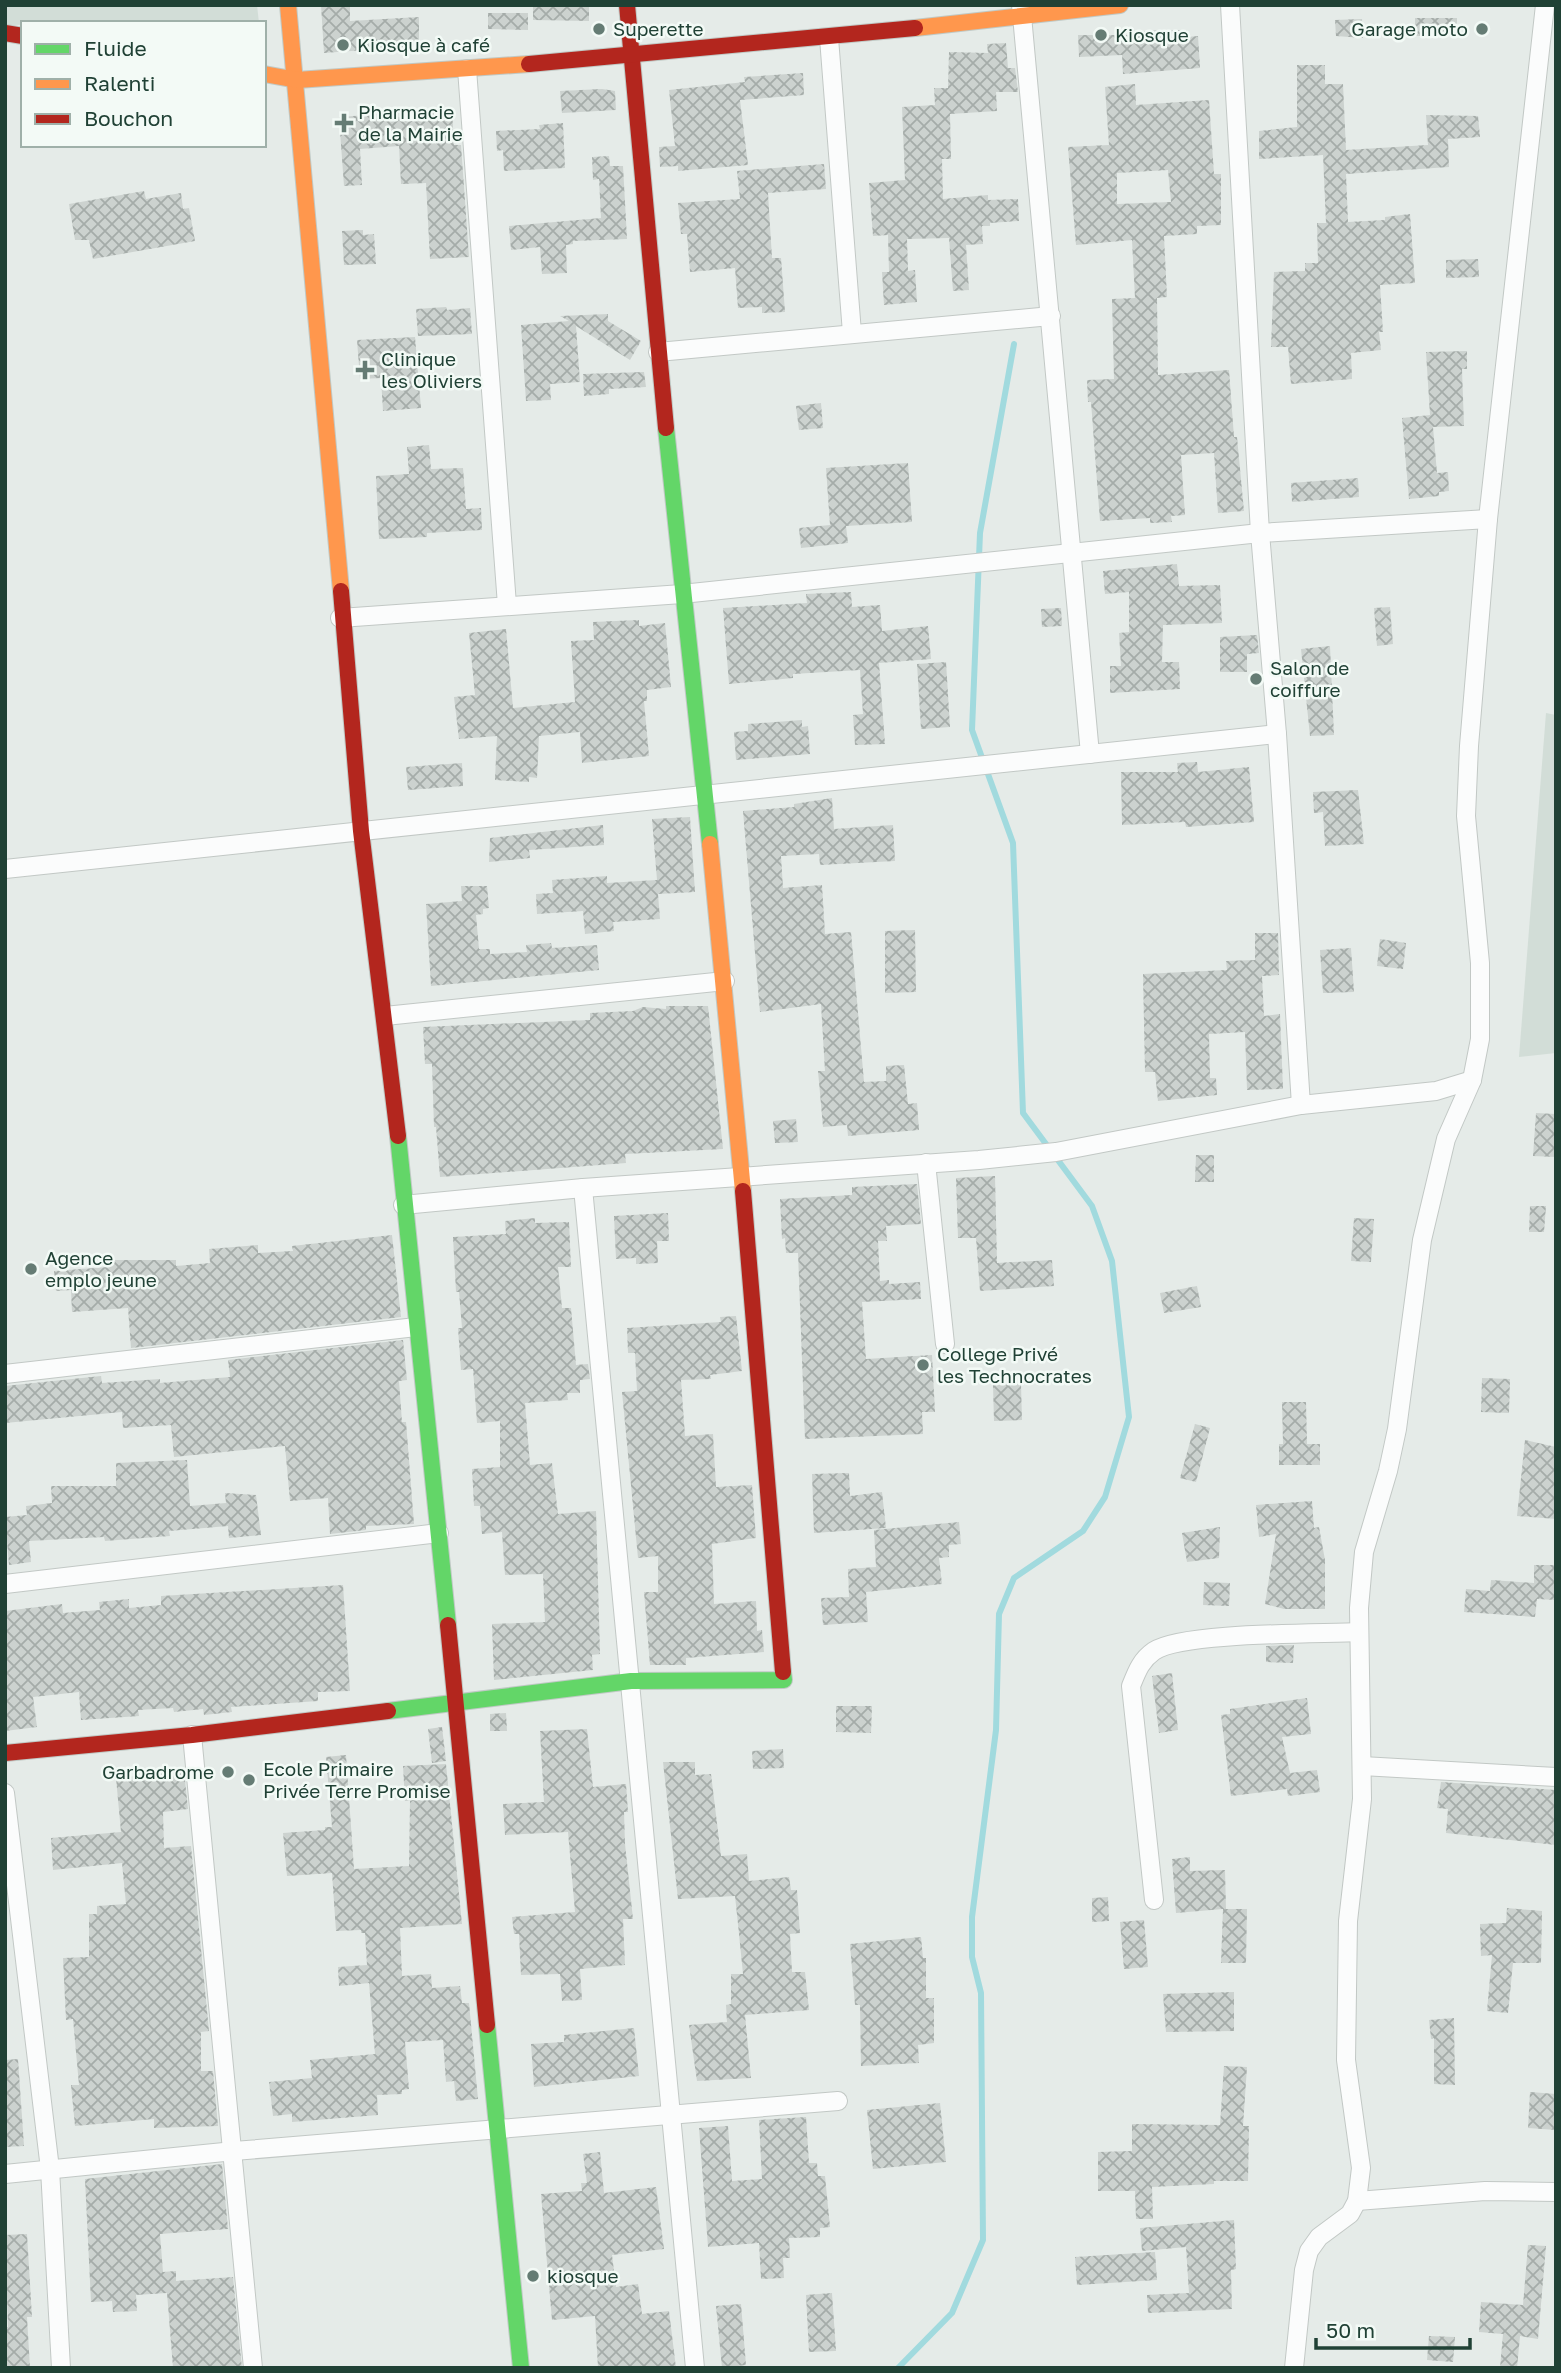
<svg xmlns="http://www.w3.org/2000/svg" width="1561" height="2373" font-family="'Golos Text',sans-serif">
<style>
.built{fill:#d2ddd7}
.lines{fill:none;stroke-linecap:round;stroke-linejoin:round}
.stream{stroke:#a1dade;stroke-width:6}
.building{fill:url(#building-cross-hatch);fill-rule:evenodd}
.street-casing{stroke:#c2c8c5;stroke-width:20}
.fast-casing{stroke:#c0c9c5;stroke-width:18}
.slow-casing{stroke:#c0c9c5;stroke-width:18}
.jam-casing{stroke:#c0c9c5;stroke-width:18}
.street{stroke:#fbfcfc;stroke-width:18}
.fast{stroke:#63d668;stroke-width:16}
.slow{stroke:#ff974d;stroke-width:16}
.jam{stroke:#b3261e;stroke-width:16}
.poi-dot{fill:#657c74;stroke:#f3faf6;stroke-width:2.5}
.labels{text-anchor:middle;stroke-width:5;stroke-linejoin:round;paint-order:stroke}
.poi-label{font-size:19px;fill:#204135;stroke:#f3faf6;text-anchor:start}
</style>
<defs>
<pattern id="building-cross-hatch" width="8" height="8" patternUnits="userSpaceOnUse" patternTransform="scale(1.75)"><rect width="8" height="8" fill="#ccd2cf"/><path d="M0 0l8 8M0 8l8-8" fill="none" stroke="#a5aca9"/></pattern>
</defs>
<rect width="100%" height="100%" fill="#e5ebe8"/>
<g class="built">
<polygon points="5,5 257,5 259,23 5,25"/>
<polygon points="1546,713 1556,715 1556,1053 1519,1057"/>
</g>
<g class="lines">
<polyline class="stream" points="898,2368 952,2313 983,2240 981,1993 972,1957 972,1917 996,1730 999,1614 1014,1578 1083,1531 1105,1497 1129,1417 1112,1261 1092,1206 1023,1113 1013,843 972,730 980,533 1014,344"/>
</g>
<g class="building">
<polygon points="321,5 350,5 350,21 419,17 419,46 324,53"/>
<polygon points="533,5 589,5 589,21 533,20"/>
<polygon points="488,13 528,13 528,30 488,29"/>
<rect x="1415" y="18" width="42" height="18"/>
<polygon points="1362,19 1363,38 1336,36 1335,20"/>
<polygon points="1157,30 1187,30 1187,37 1198,36 1200,68 1123,74 1122,55 1079,57 1078,35 1135,35 1134,32"/>
<polygon points="1006,43 1008,68 1015,68 1018,92 996,92 997,111 950,114 951,159 942,159 943,199 988,195 988,200 1018,199 1019,221 990,223 990,226 982,226 983,244 966,245 969,290 953,291 949,238 907,239 908,271 915,270 917,302 884,305 882,272 889,272 888,235 873,236 869,183 905,180 902,107 935,105 934,88 948,88 949,52 988,53 987,44"/>
<polygon points="1297,65 1325,65 1325,84 1343,84 1346,150 1428,145 1426,115 1478,116 1480,137 1448,139 1449,167 1346,174 1348,222 1385,220 1385,217 1410,214 1415,283 1380,285 1383,332 1379,332 1381,350 1351,353 1352,379 1291,384 1288,347 1271,347 1274,272 1305,271 1305,263 1318,263 1317,223 1326,223 1323,155 1259,159 1259,131 1297,127"/>
<polygon points="803,73 804,95 740,100 748,165 678,171 678,166 660,167 659,147 675,146 669,90 745,82 744,77"/>
<path d="M1135,84l1,21 73,-5 5,74h7v51l-24,1v8l-33,2 3,61 -10,1 1,77 71,-5 5,67h3l7,74 -26,2 -4,-60 -33,2 4,60 -14,1 1,6 -22,1v-5l-50,3 -9,-119h-3l-1,-22 27,-1 -2,-80 23,-1 -3,-58 -56,5 -8,-98 41,-2 -4,-58zM1168,170l3,32 -54,2v-31z"/>
<polygon points="602,89 615,91 616,110 562,113 560,91"/>
<polygon points="452,109 454,145 461,145 469,257 430,259 426,183 401,184 399,146 360,149 362,185 344,186 339,117"/>
<polygon points="563,123 565,168 504,171 503,150 497,151 496,131 540,129 539,125"/>
<polygon points="609,156 610,166 623,166 627,239 573,241 573,244 566,245 567,273 542,274 540,247 511,250 509,226 601,218 599,179 593,180 592,157"/>
<polygon points="824,164 826,189 768,193 772,258 781,258 785,312 762,313 762,307 738,308 735,268 690,272 687,234 681,234 678,203 740,199 737,171"/>
<polygon points="144,191 146,199 181,193 183,209 189,208 195,241 93,259 89,240 75,240 69,204"/>
<polygon points="363,230 363,235 374,234 376,264 344,265 342,231"/>
<polygon points="1478,259 1479,277 1446,278 1446,260"/>
<polygon points="446,307 447,310 470,308 472,334 418,336 416,309"/>
<polygon points="608,314 608,321 641,341 630,360 576,326 580,382 550,384 551,400 526,401 521,325 569,321 560,316"/>
<polygon points="415,337 421,408 383,411 381,378 360,379 357,340"/>
<polygon points="1467,351 1467,369 1462,369 1464,426 1433,427 1437,473 1448,472 1449,491 1439,492 1439,496 1409,499 1402,418 1430,415 1426,352"/>
<polygon points="644,372 646,387 609,389 609,394 584,396 583,374"/>
<polygon points="821,403 823,428 799,430 796,406"/>
<polygon points="429,445 431,469 463,468 466,509 481,508 482,530 427,533 427,537 379,539 376,476 409,474 407,447"/>
<polygon points="908,463 912,522 846,526 848,543 801,548 799,528 830,525 826,468"/>
<polygon points="1358,478 1359,497 1292,502 1291,483"/>
<polygon points="1177,564 1179,586 1220,585 1222,623 1163,625 1162,662 1179,662 1180,689 1110,693 1110,666 1121,666 1119,633 1129,632 1129,592 1105,594 1103,571"/>
<polygon points="851,592 852,607 880,605 882,631 928,626 931,659 879,663 885,744 855,745 853,715 863,714 860,670 793,674 793,678 729,684 723,608 807,603 806,594"/>
<polygon points="1390,607 1393,644 1377,646 1374,608"/>
<polygon points="1061,608 1062,626 1042,627 1041,609"/>
<polygon points="639,620 639,626 665,623 671,687 647,690 647,701 644,701 649,756 582,763 580,732 539,736 537,778 529,777 529,782 495,780 497,736 459,739 454,697 475,695 469,633 506,629 513,708 575,702 571,641 594,640 593,622"/>
<polygon points="1257,635 1259,653 1247,654 1247,672 1220,672 1220,637"/>
<polygon points="1330,646 1334,735 1310,736 1301,649"/>
<polygon points="946,662 950,727 921,729 917,664"/>
<polygon points="802,720 802,727 808,726 810,754 736,760 734,732 748,731 748,724"/>
<polygon points="1197,762 1198,772 1249,767 1254,822 1186,827 1185,822 1122,825 1121,772 1178,772 1177,763"/>
<polygon points="462,763 463,786 408,790 406,767"/>
<polygon points="1358,790 1364,844 1325,846 1323,812 1314,813 1313,792"/>
<polygon points="832,798 834,829 893,825 895,861 820,865 819,854 781,856 783,888 822,885 825,934 851,932 864,1082 886,1081 886,1066 904,1065 908,1104 917,1103 919,1130 848,1136 847,1125 823,1127 818,1071 825,1071 821,1004 760,1012 743,811 794,807 794,804"/>
<polygon points="690,817 695,892 658,894 660,919 613,922 614,931 585,934 583,911 537,914 536,894 553,893 552,880 607,876 607,883 657,880 652,819"/>
<polygon points="603,825 604,845 529,850 530,858 489,862 490,838"/>
<polygon points="461,886 487,886 489,908 483,909 483,914 476,915 479,949 490,949 490,954 527,952 526,945 551,943 552,948 597,945 599,970 431,986 426,904 462,901"/>
<polygon points="915,930 916,992 885,993 885,931"/>
<polygon points="1255,933 1278,933 1279,975 1262,976 1264,1016 1280,1014 1283,1089 1247,1090 1245,1032 1209,1034 1210,1078 1216,1078 1217,1095 1158,1101 1155,1072 1145,1072 1143,974 1227,970 1226,961 1255,960"/>
<polygon points="1380,939 1406,943 1403,969 1377,966"/>
<polygon points="1351,948 1354,992 1323,993 1320,950"/>
<polygon points="666,1006 708,1006 723,1149 625,1154 626,1163 440,1177 436,1127 434,1127 432,1064 425,1064 423,1027 590,1020 590,1013 633,1011 643,1007 666,1009"/>
<polygon points="1536,1113 1556,1114 1556,1157 1533,1156"/>
<polygon points="796,1119 798,1142 775,1143 773,1121"/>
<polygon points="1196,1155 1214,1155 1214,1182 1195,1182"/>
<polygon points="995,1176 997,1263 1052,1260 1054,1286 980,1291 976,1238 958,1238 956,1178"/>
<polygon points="917,1184 921,1224 886,1226 887,1241 878,1241 880,1281 889,1280 889,1284 920,1282 921,1299 862,1302 866,1359 932,1355 935,1412 922,1412 923,1434 805,1439 798,1253 786,1253 785,1238 782,1239 780,1199 852,1195 852,1187"/>
<polygon points="1530,1206 1546,1206 1544,1232 1529,1232"/>
<polygon points="668,1213 669,1241 657,1241 658,1263 636,1264 636,1258 616,1259 614,1216"/>
<polygon points="535,1218 535,1223 569,1222 571,1267 558,1267 562,1308 571,1308 576,1365 588,1364 590,1379 580,1380 580,1393 567,1393 568,1400 525,1403 530,1465 552,1463 558,1514 596,1511 600,1654 592,1655 593,1670 494,1680 492,1624 545,1622 543,1574 505,1575 502,1532 482,1534 480,1506 474,1506 472,1469 500,1467 500,1421 477,1423 473,1369 461,1370 458,1328 462,1328 459,1292 456,1292 453,1237 506,1234 505,1221"/>
<polygon points="1354,1218 1374,1219 1371,1262 1351,1261"/>
<polygon points="392,1235 401,1317 131,1348 128,1308 72,1312 71,1290 56,1291 54,1271 108,1267 107,1260 176,1260 176,1266 210,1263 209,1249 258,1245 258,1253 293,1251 292,1246"/>
<polygon points="1197,1286 1201,1307 1164,1313 1160,1293"/>
<polygon points="736,1316 742,1371 710,1375 711,1379 681,1380 685,1436 713,1434 716,1487 752,1485 756,1538 712,1544 714,1604 756,1601 757,1631 762,1630 764,1652 686,1658 686,1665 650,1665 644,1592 658,1592 658,1556 638,1558 622,1392 637,1391 635,1353 628,1353 627,1328 721,1322 720,1317"/>
<polygon points="403,1340 407,1380 399,1381 402,1422 406,1422 414,1524 366,1526 366,1530 330,1534 328,1498 290,1501 285,1446 174,1457 171,1425 123,1428 122,1412 5,1423 5,1386 101,1376 102,1383 160,1379 160,1383 230,1377 228,1360"/>
<polygon points="1482,1378 1510,1379 1509,1413 1481,1412"/>
<polygon points="1021,1384 1022,1420 994,1421 993,1385"/>
<polygon points="1282,1402 1306,1402 1307,1444 1320,1444 1320,1465 1279,1465 1279,1444 1283,1444"/>
<polygon points="1195,1424 1210,1428 1196,1482 1180,1478"/>
<polygon points="1525,1440 1556,1447 1556,1519 1517,1516"/>
<polygon points="187,1460 190,1506 226,1503 225,1493 256,1495 261,1535 229,1538 228,1526 169,1531 170,1536 105,1541 104,1537 29,1541 31,1562 9,1565 5,1517 27,1515 26,1506 52,1503 51,1486 116,1486 116,1463"/>
<polygon points="849,1473 850,1496 882,1492 886,1528 814,1533 812,1474"/>
<polygon points="1312,1501 1314,1528 1319,1527 1325,1560 1325,1609 1284,1609 1265,1604 1276,1534 1259,1537 1256,1505"/>
<polygon points="959,1522 961,1544 949,1545 949,1557 939,1558 942,1584 866,1592 868,1622 823,1625 821,1598 849,1597 848,1569 876,1567 874,1530"/>
<polygon points="1220,1527 1219,1558 1187,1562 1182,1533"/>
<polygon points="1534,1565 1556,1565 1556,1600 1537,1599 1535,1617 1464,1612 1466,1589 1490,1591 1491,1580 1534,1583"/>
<polygon points="1204,1582 1230,1583 1229,1606 1203,1605"/>
<polygon points="343,1585 350,1691 318,1692 318,1701 231,1707 232,1712 204,1715 203,1709 174,1712 173,1708 138,1710 139,1716 81,1720 79,1692 33,1697 37,1727 5,1731 5,1611 62,1604 63,1613 100,1610 99,1602 129,1599 129,1608 161,1605 161,1596"/>
<polygon points="1294,1645 1293,1663 1266,1662 1266,1646"/>
<polygon points="1172,1673 1178,1730 1159,1733 1152,1676"/>
<polygon points="1307,1698 1311,1734 1282,1737 1290,1773 1317,1770 1320,1792 1288,1796 1287,1789 1231,1796 1221,1715 1230,1714 1230,1709"/>
<polygon points="836,1706 872,1706 871,1733 836,1732"/>
<polygon points="506,1713 507,1731 490,1731 490,1714"/>
<polygon points="442,1727 446,1761 432,1763 428,1729"/>
<polygon points="587,1729 593,1787 626,1784 628,1812 624,1812 625,1844 633,1919 623,1919 625,1965 580,1969 582,2000 562,2001 560,1974 521,1975 519,1934 514,1934 512,1917 575,1912 568,1832 505,1835 503,1804 544,1802 540,1731"/>
<polygon points="783,1749 784,1768 753,1769 752,1751"/>
<polygon points="346,1755 354,1869 409,1866 410,1801 405,1801 403,1766 446,1764 462,1924 400,1928 402,1976 431,1974 432,1988 460,1986 462,2003 469,2003 478,2099 456,2101 454,2081 446,2082 443,2040 405,2042 409,2089 402,2090 402,2094 377,2095 378,2115 292,2122 292,2114 273,2116 269,2082 312,2078 310,2060 375,2054 369,1983 339,1986 338,1967 367,1965 365,1933 361,1933 361,1930 336,1931 332,1873 287,1876 283,1833 325,1830 325,1827 332,1827 326,1757"/>
<polygon points="663,1762 695,1762 695,1775 711,1774 721,1856 747,1854 749,1881 789,1877 791,1890 797,1890 800,1933 790,1934 792,1972 805,1972 809,2010 745,2015 751,2078 697,2081 689,2025 727,2022 726,2005 731,2004 731,1974 743,1974 738,1924 735,1896 678,1899"/>
<polygon points="184,1771 188,1809 163,1812 164,1848 191,1846 209,2031 201,2032 201,2071 213,2071 218,2126 154,2128 154,2119 75,2126 71,2085 79,2085 73,2019 66,2020 63,1958 89,1957 89,1914 97,1914 97,1906 126,1904 122,1863 53,1870 51,1838 121,1832 116,1778"/>
<polygon points="1441,1782 1556,1790 1556,1845 1446,1833 1448,1809 1437,1808"/>
<polygon points="1190,1857 1190,1871 1225,1870 1226,1909 1247,1909 1246,1963 1221,1963 1223,1909 1176,1913 1172,1859"/>
<polygon points="1108,1897 1109,1921 1092,1922 1092,1898"/>
<polygon points="1507,1908 1542,1911 1541,1963 1513,1963 1508,2013 1487,2011 1492,1955 1481,1956 1480,1924 1506,1923"/>
<polygon points="1144,1920 1148,1967 1124,1969 1120,1922"/>
<polygon points="921,1937 923,1958 926,1958 926,1998 934,1998 934,2043 918,2045 919,2063 861,2066 860,2005 855,2005 850,1944"/>
<polygon points="1234,1992 1234,2031 1166,2032 1163,1994"/>
<polygon points="1454,2018 1455,2085 1434,2084 1434,2038 1431,2039 1429,2020"/>
<polygon points="634,2028 639,2076 534,2087 531,2044 564,2042 564,2035"/>
<polygon points="18,2059 24,2146 5,2147 5,2060"/>
<polygon points="1224,2066 1247,2067 1243,2126 1249,2126 1248,2181 1214,2181 1214,2184 1152,2187 1153,2219 1136,2219 1135,2191 1098,2191 1098,2152 1132,2151 1132,2124 1220,2125"/>
<polygon points="1530,2092 1556,2094 1556,2130 1528,2128"/>
<polygon points="940,2103 946,2162 873,2169 867,2110"/>
<polygon points="806,2117 809,2163 817,2163 818,2176 825,2176 830,2227 820,2228 820,2237 789,2238 790,2258 783,2258 784,2278 761,2279 759,2243 708,2247 699,2128 728,2126 732,2181 762,2179 759,2120"/>
<polygon points="600,2152 604,2193 656,2187 664,2249 612,2255 616,2287 638,2284 642,2314 669,2311 676,2368 598,2368 595,2316 552,2320 541,2194 582,2191 581,2183 587,2183 583,2154"/>
<polygon points="222,2164 228,2229 160,2234 163,2272 176,2271 176,2281 233,2277 242,2368 173,2368 167,2293 136,2295 137,2311 113,2312 112,2301 91,2302 85,2179"/>
<polygon points="1234,2220 1236,2269 1231,2270 1232,2309 1148,2313 1147,2295 1189,2293 1186,2247 1142,2251 1140,2228"/>
<polygon points="27,2234 32,2317 27,2317 30,2368 5,2368 5,2327 8,2327 5,2235"/>
<polygon points="1528,2245 1546,2246 1538,2339 1520,2336 1517,2368 1500,2368 1503,2334 1479,2332 1481,2302 1523,2305"/>
<polygon points="1155,2252 1157,2280 1077,2285 1075,2257"/>
<polygon points="832,2293 836,2351 809,2352 806,2295"/>
<polygon points="741,2304 746,2365 722,2368 716,2306"/>
<polygon points="1429,2336 1455,2337 1453,2362 1427,2360"/>
</g>
<g class="lines">
<defs>
<g id="street">
<polyline points="1021,5 1090,754"/>
<polyline points="1230,5 1260,533 1277,734 1301,1105"/>
<polyline points="829,38 852,333"/>
<polyline points="467,69 507,605"/>
<polyline points="658,352 1051,316"/>
<polyline points="340,618 682,594 1260,533 1488,519"/>
<polyline points="5,869 1277,734"/>
<polyline points="385,1016 725,981"/>
<polyline points="926,1163 945,1344"/>
<polyline points="583,1188 695,2368"/>
<polyline points="403,1205 583,1188 979,1160 1056,1152 1301,1105 1436,1091 1472,1080"/>
<polyline points="5,1374 416,1327"/>
<polyline points="5,1584 439,1533"/>
<polyline points="192,1735 253,2368"/>
<polyline points="1362,1766 1556,1777"/>
<polyline points="5,1793 50,2169 61,2368"/>
<path d="M1154,1900l-23,-214c6,-15 10,-26 23,-35 28,-19 165,-17 205,-19"/>
<polyline points="5,2174 234,2151 838,2101"/>
<polyline points="1357,2201 1485,2191 1556,2192"/>
<polyline points="1294,2368 1304,2270 1309,2251 1319,2237 1350,2214 1357,2201 1361,2168 1346,2060 1348,1921 1362,1799 1359,1608 1364,1552 1388,1471 1397,1429 1422,1240 1446,1139 1472,1080 1480,1039 1480,963 1466,816 1469,746 1488,519 1545,5"/>
</g>
<g id="fast">
<polyline points="666,428 710,844"/>
<polyline points="398,1136 448,1625"/>
<polyline points="388,1711 631,1681 784,1680 783,1672"/>
<polyline points="487,2025 521,2368"/>
</g>
<g id="slow">
<polyline points="288,5 341,591"/>
<polyline points="915,28 1120,5"/>
<polyline points="264,74 297,80 529,64"/>
<polyline points="710,844 743,1191"/>
</g>
<g id="jam">
<polyline points="627,5 666,428"/>
<polyline points="5,33 23,36"/>
<polyline points="529,64 915,28"/>
<polyline points="341,591 361,831 398,1136"/>
<polyline points="743,1191 783,1672"/>
<polyline points="448,1625 487,2025"/>
<polyline points="5,1753 192,1735 388,1711"/>
</g>
</defs>
<use href="#street" class="street-casing"/>
<use href="#fast" class="fast-casing"/>
<use href="#slow" class="slow-casing"/>
<use href="#jam" class="jam-casing"/>
<use href="#street" class="street"/>
<use href="#fast" class="fast"/>
<use href="#slow" class="slow"/>
<use href="#jam" class="jam"/>
</g>
<g class="poi-dot">
<circle cx="599" cy="29" r="7"/>
<circle cx="1482" cy="29" r="7"/>
<circle cx="1101" cy="35" r="7"/>
<circle cx="343" cy="45" r="7"/>
<path d="M340.5 112.5h7v7h7v7h-7v7h-7v-7h-7v-7h7z"/>
<path d="M361.5 359.5h7v7h7v7h-7v7h-7v-7h-7v-7h7z"/>
<circle cx="1256" cy="679" r="7"/>
<circle cx="31" cy="1269" r="7"/>
<circle cx="923" cy="1365" r="7"/>
<circle cx="228" cy="1772" r="7"/>
<circle cx="249" cy="1780" r="7"/>
<circle cx="533" cy="2276" r="7"/>
</g>
<g class="labels">
<g class="poi-label">
<text x="613" y="36">Superette</text>
<text x="1468" y="36" text-anchor="end">Garage moto</text>
<text x="1115" y="42">Kiosque</text>
<text x="357" y="52">Kiosque à café</text>
<text x="358" y="119">Pharmacie<tspan x="358" dy="22">de la Mairie</tspan></text>
<text x="381" y="366">Clinique<tspan x="381" dy="22">les Oliviers</tspan></text>
<text x="1270" y="675">Salon de<tspan x="1270" dy="22">coiffure</tspan></text>
<text x="45" y="1265">Agence<tspan x="45" dy="22">emplo jeune</tspan></text>
<text x="937" y="1361">College Privé<tspan x="937" dy="22">les Technocrates</tspan></text>
<text x="263" y="1776">Ecole Primaire<tspan x="263" dy="22">Privée Terre Promise</tspan></text>
<text x="214" y="1779" text-anchor="end">Garbadrome</text>
<text x="547" y="2283">kiosque</text>
</g>
</g>
<rect width="1561" height="2373" fill="none" stroke="#204135" stroke-width="14"/>
<rect x="21" y="21" width="245" height="126" fill="#f3faf6" stroke="#9fb0a9" stroke-width="2"/>
<rect x="35" y="44" width="35" height="10" fill="#63d668" stroke="#9fb0a9" stroke-width="2"/>
<text x="84" y="56" font-size="21" fill="#204135">Fluide</text>
<rect x="35" y="79" width="35" height="10" fill="#ff974d" stroke="#9fb0a9" stroke-width="2"/>
<text x="84" y="91" font-size="21" fill="#204135">Ralenti</text>
<rect x="35" y="114" width="35" height="10" fill="#b3261e" stroke="#9fb0a9" stroke-width="2"/>
<text x="84" y="126" font-size="21" fill="#204135">Bouchon</text>
<path d="M1316 2338v10h154v-10" fill="none" stroke="#204135" stroke-width="3.5"/>
<text x="1326" y="2338" font-size="21" fill="#204135" stroke="#f3faf6" stroke-width="5" paint-order="stroke">50 m</text>
</svg>
